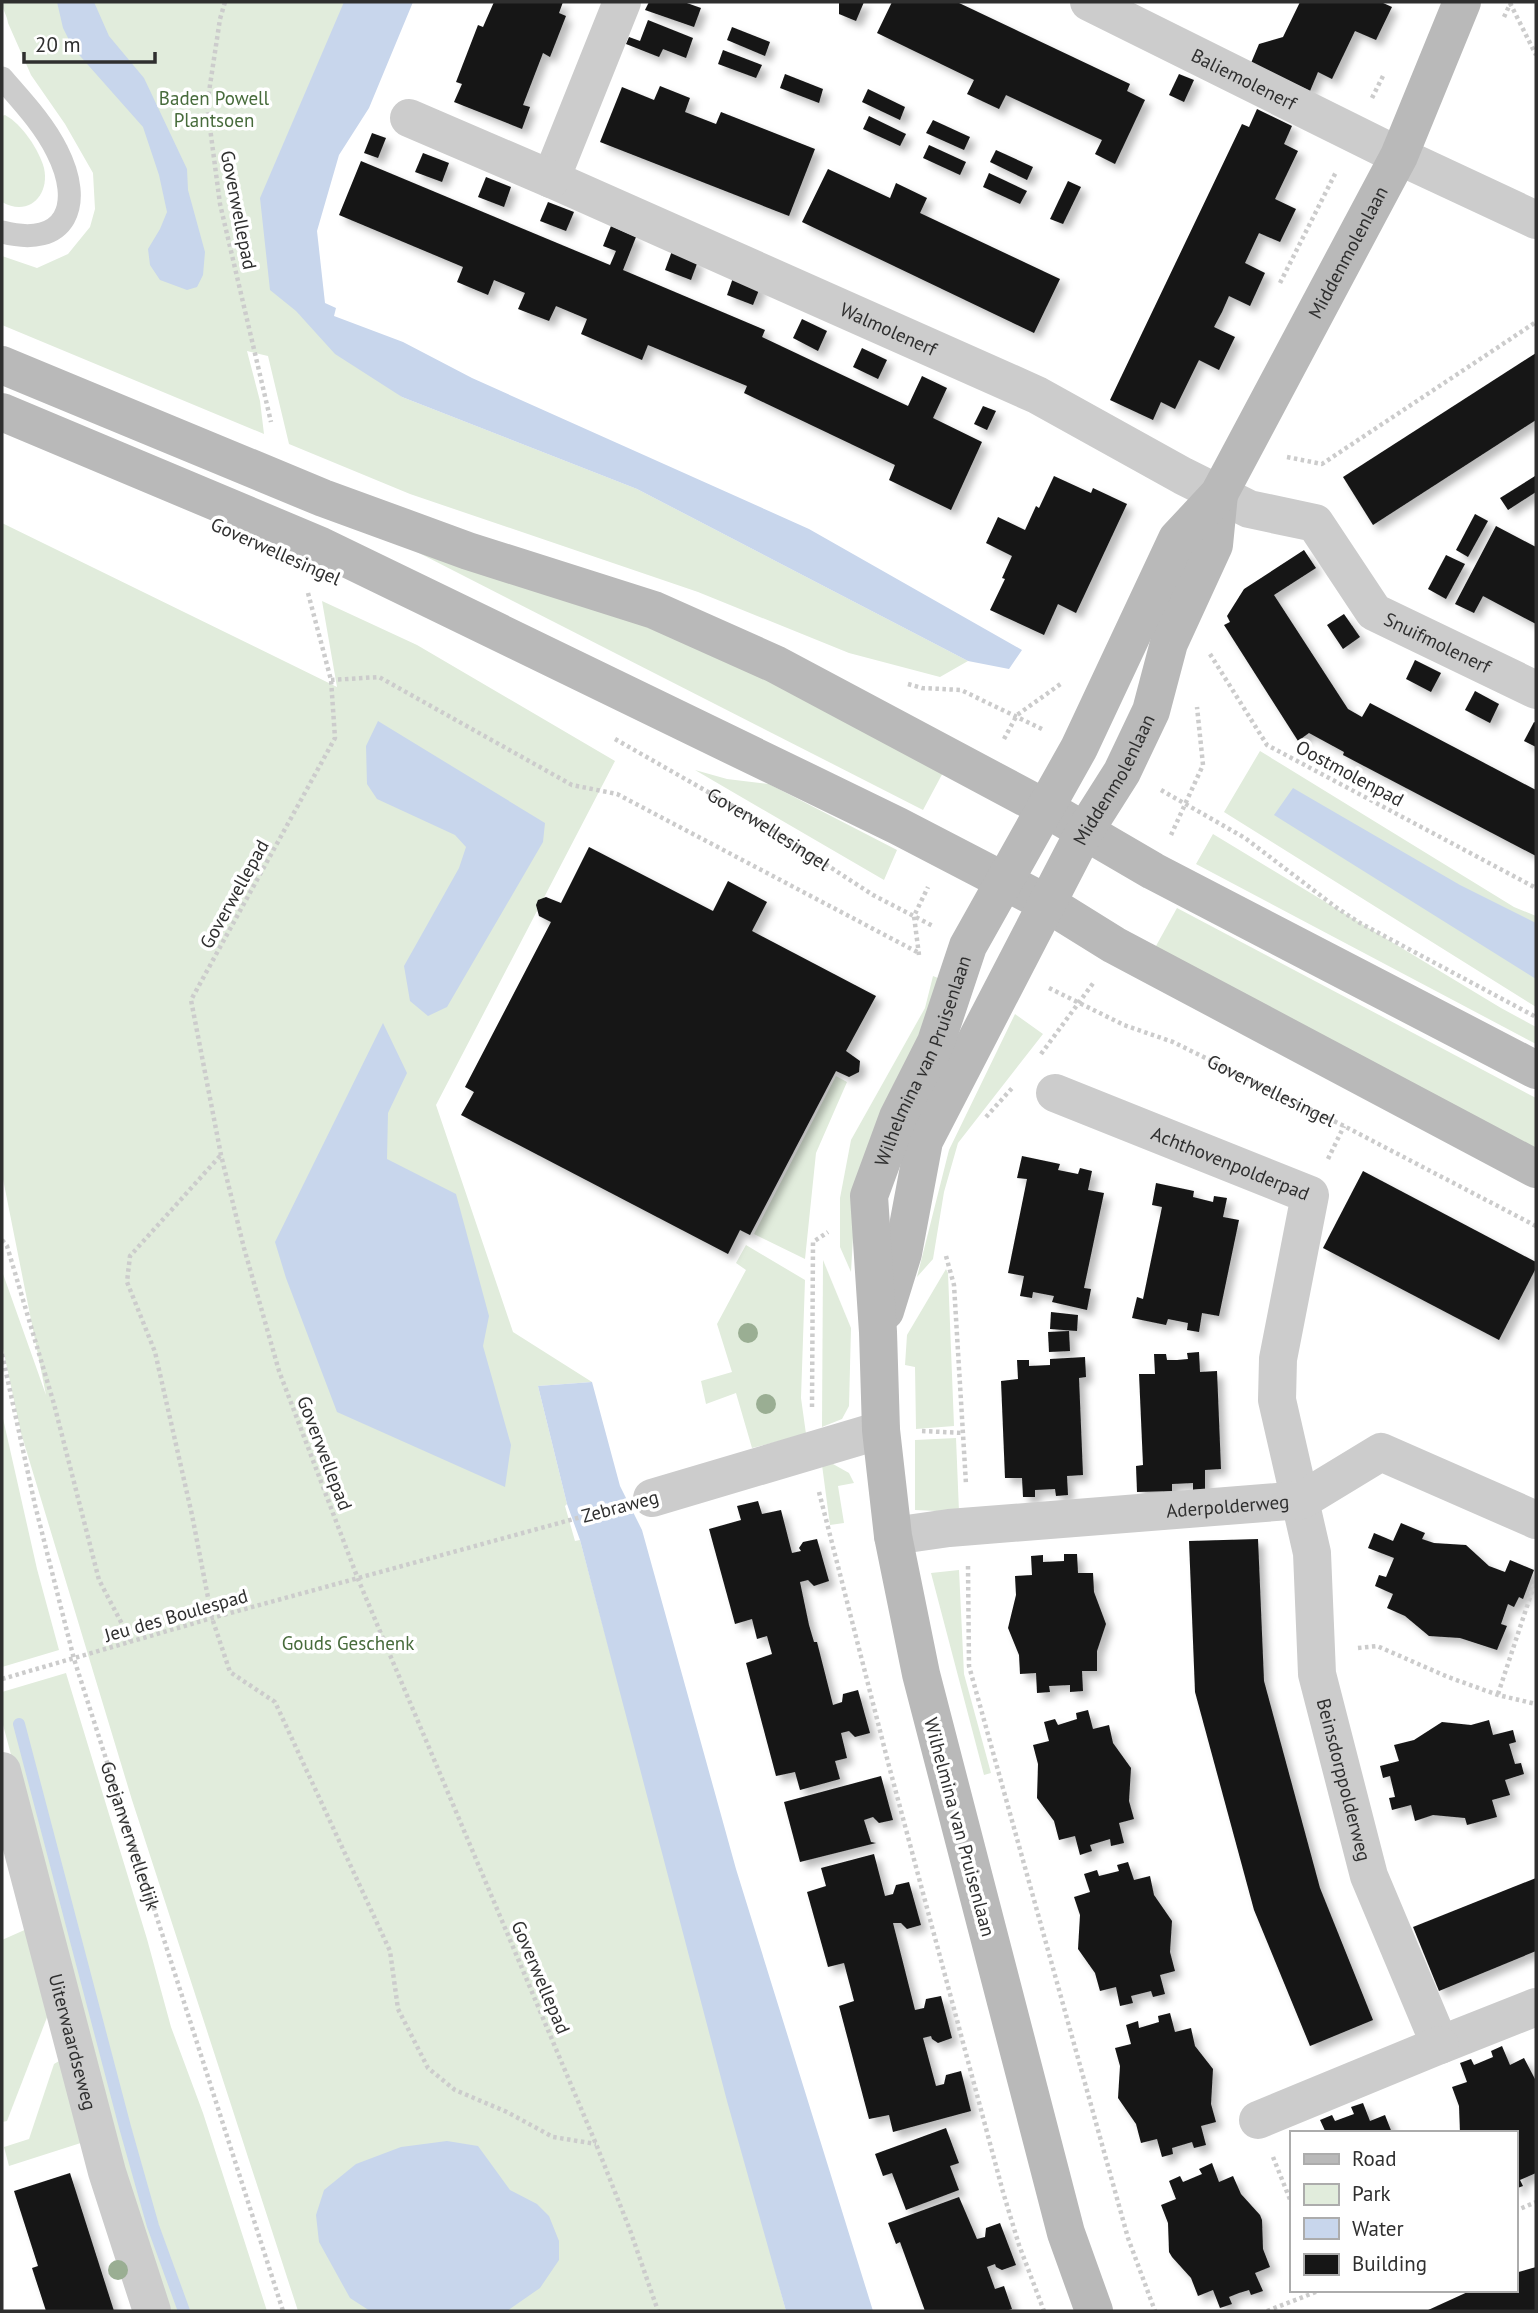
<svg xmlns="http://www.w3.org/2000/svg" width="1538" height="2313" font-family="'PT Sans',sans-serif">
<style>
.green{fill:#e1ecdc}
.water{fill:#c8d6ec}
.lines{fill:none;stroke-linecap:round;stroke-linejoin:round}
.stream{stroke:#c8d6ec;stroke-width:12}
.building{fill:#161616;filter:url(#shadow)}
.path{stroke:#ccc;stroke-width:4.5;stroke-dasharray:3.5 3.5;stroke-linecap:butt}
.lane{stroke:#ccc;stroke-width:23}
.street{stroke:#ccc;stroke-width:38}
.secondary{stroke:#b9b9b9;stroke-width:38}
.tree{fill:#9aae93}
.labels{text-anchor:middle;stroke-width:7;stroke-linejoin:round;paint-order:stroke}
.street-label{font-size:19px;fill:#2f2f2f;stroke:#fff}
.park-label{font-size:19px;fill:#476b3b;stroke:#fff}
</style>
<defs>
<filter id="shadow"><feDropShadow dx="6" dy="6" stdDeviation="3.5" flood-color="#0004"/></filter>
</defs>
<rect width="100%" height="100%" fill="#fff"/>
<g class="green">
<path d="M2,2h368l-45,91 -26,221 103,83 235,92 331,172 -28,16 -91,-24 -151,-61 -288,-98 -121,-50 -21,-88 -21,-5 13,50 4,33 -262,-109v-69l35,12 31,-14 22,-27 5,-18 -2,-36 -28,-49 -34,-49 -23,-52c-1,-8 -6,-14 -6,-21z"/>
<path d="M5,115c17,9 34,35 39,53 6,28 -16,49 -42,34v-86z"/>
<polygon points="2,523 337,687 322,601 417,645 615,761 436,1105 513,1332 592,1382 538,1386 567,1504 565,1506 575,1541 580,1540 786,2311 298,2311 132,1800 21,1433 2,1344 2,1271 46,1395 2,1174"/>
<polygon points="417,552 658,625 946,767 923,810"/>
<polygon points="1260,751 1514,907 1536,916 1536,1007 1224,812"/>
<polygon points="695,770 727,779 769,784 897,850 884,880"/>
<polygon points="1213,834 1501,1008 1536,1027 1536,1044 1196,864"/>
<polygon points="1177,908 1536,1098 1536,1151 1151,955"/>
<polygon points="933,976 948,982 855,1202 851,1272 840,1247 840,1198 851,1140 925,1008"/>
<polygon points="1015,1014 1043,1034 958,1143 944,1192 933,1259 917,1277 949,1150"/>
<polygon points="836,1076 847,1082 816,1153 805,1259 754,1234"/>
<polygon points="746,1245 805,1280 801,1398 806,1434 752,1448 736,1393 706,1404 701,1381 732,1372 717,1324 746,1270 736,1263"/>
<polygon points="823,1260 851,1328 849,1406 842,1419 822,1427"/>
<polygon points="946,1269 948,1273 954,1426 916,1429 915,1367 905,1365 907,1335"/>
<polygon points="2,1414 37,1569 59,1650 2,1667"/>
<polygon points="956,1438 959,1512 915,1510 915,1440"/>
<polygon points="833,1464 849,1473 854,1483 838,1486 844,1523 830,1525 822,1465"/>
<polygon points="959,1570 964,1674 991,1773 984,1775 931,1573"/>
<polygon points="66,1673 147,1939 171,2027 203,2113 267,2311 165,2311 137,2227 2,1721 2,1692"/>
<polygon points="29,1928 51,2007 7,2121 2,2122 2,1940"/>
<polygon points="66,2057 87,2141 9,2166 4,2147 29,2139 54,2064"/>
</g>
<g class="water">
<polygon points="57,2 94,2 109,36 144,78 187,169 188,190 205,252 203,275 197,287 187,290 160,280 150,265 148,249 160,229 167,212 159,175 143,127 73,48 63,28"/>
<polygon points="344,2 413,2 369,108 339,155 317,231 325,303 336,308 334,316 403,342 472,378 809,529 1022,650 1009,669 968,661 637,489 402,397 335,354 296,311 270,290 260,198"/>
<polygon points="378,721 545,823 543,842 447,1007 428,1016 410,1001 404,966 459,868 466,847 455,835 377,799 367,784 366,746"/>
<polygon points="1293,788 1460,885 1536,923 1536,979 1274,815"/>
<polygon points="383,1023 407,1073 388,1113 387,1159 456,1194 489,1316 483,1346 511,1445 505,1487 337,1412 286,1278 275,1242"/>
<polygon points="592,1382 620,1486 642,1530 736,1869 873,2311 786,2311 727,2101 580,1540 567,1504 538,1386"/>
<polygon points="447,2141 478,2146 510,2190 537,2204 549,2216 559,2241 559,2260 540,2288 507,2311 370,2311 350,2298 319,2242 316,2215 324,2190 356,2164 401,2147"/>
</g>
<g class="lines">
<polyline class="stream" points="19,1724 125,2127 153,2226 184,2311"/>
</g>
<g class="building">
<polygon points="494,2 563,2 559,13 566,16 550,57 543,53 523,105 530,107 522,129 454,102 462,84 456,82 478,25 483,27"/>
<polygon points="649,2 684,2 701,8 694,27 645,10"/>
<polygon points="839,2 864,2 856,21 839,14"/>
<polygon points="892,2 957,2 1130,84 1127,91 1145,100 1115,164 1095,154 1102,140 1006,95 999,109 967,94 974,80 877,33"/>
<polygon points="1300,2 1381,2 1392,7 1376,40 1355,31 1332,79 1318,72 1310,91 1251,63 1259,44 1283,37"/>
<polygon points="648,20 693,38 686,58 663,49 659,57 626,44 629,37 640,41"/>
<polygon points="732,27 770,42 765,56 727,40"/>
<polygon points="723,50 762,65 756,78 718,64"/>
<polygon points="785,74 823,89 819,103 780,88"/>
<polygon points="1179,74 1194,80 1184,102 1169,95"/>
<polygon points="660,86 690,98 685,112 716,124 721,112 815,149 789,216 600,142 622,87 654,100"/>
<polygon points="868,89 905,107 900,120 862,102"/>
<polygon points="1257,109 1292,126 1284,144 1298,151 1275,199 1296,209 1280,242 1259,233 1245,263 1265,273 1250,306 1229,296 1222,312 1214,327 1235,337 1219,370 1199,360 1175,409 1161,402 1153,420 1110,400 1242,124 1249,127"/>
<polygon points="869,116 906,134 900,146 863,129"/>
<polygon points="933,120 970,137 964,150 926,133"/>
<polygon points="372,133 386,138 378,158 364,153"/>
<polygon points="929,145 966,162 960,175 923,158"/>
<polygon points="996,150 1033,167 1027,180 990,162"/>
<polygon points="423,153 449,163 442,182 415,172"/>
<polygon points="361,161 610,265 616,251 603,246 611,226 636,237 623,270 765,330 762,337 908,406 922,376 947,388 933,418 982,442 951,510 889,480 895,465 744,393 747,386 648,345 642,360 581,334 587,319 556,306 549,321 518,309 525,293 494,280 488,295 457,282 463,267 339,215"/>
<polygon points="828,169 890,198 896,183 927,198 920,213 1060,279 1034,333 802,222"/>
<polygon points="989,173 1027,191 1020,204 983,187"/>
<polygon points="486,177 511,187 504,207 478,197"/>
<polygon points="1068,181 1081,187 1063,224 1050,219"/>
<polygon points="548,202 574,212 566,231 540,221"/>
<polygon points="672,251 698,261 691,280 665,270"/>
<polygon points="734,275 761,285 753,305 727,295"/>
<polygon points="802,319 827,331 818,351 793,338"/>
<polygon points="862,348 887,360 878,379 853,367"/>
<polygon points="1536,353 1536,420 1373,525 1343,477"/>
<polygon points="983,406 996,411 987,430 974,424"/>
<polygon points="1054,476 1091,493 1093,488 1127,504 1076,613 1058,604 1044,635 990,610 1005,579 1002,578 1012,556 986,543 998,517 1025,530 1036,506 1039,508"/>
<polygon points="1535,476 1536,492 1508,510 1500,498"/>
<polygon points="1475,514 1488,521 1468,557 1456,550"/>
<polygon points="1496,526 1536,547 1536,624 1483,596 1474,613 1455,604"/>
<polygon points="1304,550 1316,568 1274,595 1348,709 1362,717 1370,703 1536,790 1536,856 1343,755 1344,752 1309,733 1298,741 1224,625 1230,622 1227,616 1244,589"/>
<polygon points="1446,555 1465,564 1446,599 1428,589"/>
<polygon points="1344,614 1360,637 1343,649 1327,625"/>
<polygon points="1415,660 1441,673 1431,692 1406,679"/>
<polygon points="1475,691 1499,704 1490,723 1465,710"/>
<polygon points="1534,722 1536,723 1536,747 1524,741"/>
<polygon points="589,847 713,911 728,881 767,902 752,931 876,996 846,1051 860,1061 859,1072 849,1077 836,1071 750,1235 740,1230 728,1254 461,1115 474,1092 465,1087 551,922 539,916 536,905 538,900 546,897 561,903"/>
<polygon points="1022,1156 1060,1164 1058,1170 1078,1174 1080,1168 1092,1171 1088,1190 1104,1193 1084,1288 1091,1289 1087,1310 1052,1302 1054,1296 1033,1292 1032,1298 1020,1296 1024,1276 1008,1273 1027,1179 1017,1178"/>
<polygon points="1363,1171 1536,1262 1536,1268 1499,1340 1323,1248"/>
<polygon points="1156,1183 1194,1191 1193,1197 1213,1202 1214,1196 1227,1198 1223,1217 1239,1220 1219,1316 1202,1313 1199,1332 1187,1330 1188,1323 1168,1319 1166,1325 1132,1318 1137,1297 1143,1299 1162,1207 1152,1205"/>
<polygon points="1051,1312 1078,1315 1077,1331 1050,1329"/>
<polygon points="1069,1331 1070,1351 1049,1352 1048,1332"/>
<polygon points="1199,1352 1200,1372 1217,1371 1221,1469 1205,1470 1205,1489 1193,1490 1193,1483 1172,1484 1172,1491 1137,1492 1136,1466 1143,1465 1139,1374 1155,1374 1154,1354 1166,1354 1167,1360 1177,1360 1188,1359 1187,1353"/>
<polygon points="1085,1357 1086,1377 1079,1378 1083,1475 1067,1476 1068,1495 1056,1496 1055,1489 1035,1490 1035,1497 1023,1497 1022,1478 1005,1478 1001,1381 1018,1379 1017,1360 1029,1360 1029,1366 1050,1365 1050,1359"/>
<polygon points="758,1501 762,1514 781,1510 792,1553 801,1551 799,1548 803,1542 817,1539 829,1581 814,1586 808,1580 800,1582 809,1625 814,1642 817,1642 833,1705 842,1702 843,1694 858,1690 870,1733 855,1737 849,1731 841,1733 847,1758 835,1761 840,1779 800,1790 795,1772 776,1776 746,1663 772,1654 767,1636 757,1639 752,1619 735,1624 709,1529 741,1520 737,1506"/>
<polygon points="1401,1523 1425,1533 1422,1539 1434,1543 1466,1545 1489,1566 1505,1572 1510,1560 1534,1570 1523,1599 1519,1597 1514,1607 1508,1604 1501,1624 1507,1626 1497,1650 1460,1638 1429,1636 1405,1616 1387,1608 1393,1594 1375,1586 1379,1575 1386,1577 1394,1558 1368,1548 1374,1533 1393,1541"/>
<polygon points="1258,1539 1264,1681 1320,1888 1373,2020 1310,2046 1254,1910 1195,1692 1189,1541"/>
<polygon points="1064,1554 1077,1554 1078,1573 1093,1573 1094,1592 1106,1624 1097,1651 1097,1671 1082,1671 1083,1691 1070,1692 1070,1685 1049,1686 1050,1692 1037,1693 1036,1673 1020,1674 1019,1655 1008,1628 1016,1595 1015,1576 1032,1575 1031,1556 1043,1555 1043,1562 1064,1561"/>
<polygon points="1088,1710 1093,1729 1109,1725 1113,1743 1131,1768 1129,1801 1134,1819 1119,1823 1124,1843 1111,1846 1110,1839 1090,1845 1092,1851 1080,1855 1075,1836 1059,1840 1054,1821 1037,1798 1038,1764 1033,1745 1049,1741 1044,1722 1055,1719 1058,1725 1077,1719 1076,1713"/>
<polygon points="1489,1720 1493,1735 1513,1730 1516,1742 1509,1744 1515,1764 1521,1763 1524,1774 1505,1780 1510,1795 1492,1800 1497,1817 1467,1825 1465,1818 1433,1815 1415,1821 1411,1805 1392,1810 1389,1798 1395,1797 1390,1776 1383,1778 1380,1766 1399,1761 1394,1745 1414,1740 1442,1722 1471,1725"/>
<polygon points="881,1776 893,1820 879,1823 873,1817 864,1820 871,1842 876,1843 800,1862 784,1802"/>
<polygon points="874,1854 885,1896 893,1894 896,1885 909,1882 921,1925 907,1929 901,1923 893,1923 915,2010 924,2008 926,1999 941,1996 952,2038 938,2043 932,2039 931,2036 923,2038 936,2086 944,2084 946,2075 961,2071 971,2111 893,2132 889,2115 869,2119 839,2006 854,2001 844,1963 828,1967 807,1892 826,1886 821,1868"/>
<polygon points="1128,1862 1134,1880 1150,1876 1154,1895 1172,1921 1170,1952 1175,1971 1160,1975 1165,1994 1153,1997 1151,1991 1131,1996 1133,2003 1120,2006 1116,1987 1100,1991 1095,1973 1078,1949 1080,1915 1074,1897 1090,1892 1084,1874 1097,1870 1099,1876 1119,1871 1117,1865"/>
<polygon points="1536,1878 1536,1951 1439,1991 1413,1927"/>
<polygon points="1170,2013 1175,2032 1191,2028 1195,2046 1213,2069 1211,2104 1216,2122 1201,2126 1206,2145 1194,2148 1192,2142 1172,2148 1173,2154 1162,2157 1157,2139 1141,2143 1136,2124 1118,2098 1120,2066 1115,2048 1131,2044 1126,2025 1138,2021 1139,2028 1159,2022 1158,2016"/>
<polygon points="1502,2046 1510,2065 1524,2058 1536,2081 1536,2173 1520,2180 1523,2186 1515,2189 1515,2133 1460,2133 1459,2106 1452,2087 1467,2082 1460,2063 1471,2059 1474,2065 1493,2057 1491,2051"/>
<polygon points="1363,2103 1370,2121 1385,2115 1392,2133 1326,2133 1320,2120 1332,2115 1335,2121 1354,2114 1351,2107"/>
<polygon points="946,2128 959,2163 950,2166 959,2190 906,2210 892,2173 883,2176 875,2154"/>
<polygon points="1212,2163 1219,2182 1233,2176 1241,2194 1260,2215 1262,2220 1263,2249 1270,2267 1255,2273 1263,2291 1251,2295 1249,2290 1239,2293 1229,2297 1232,2304 1220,2308 1213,2290 1198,2296 1191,2278 1172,2257 1169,2252 1168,2223 1161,2205 1176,2199 1169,2181 1180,2176 1183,2182 1202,2174 1199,2169"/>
<polygon points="70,2173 114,2311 46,2311 32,2268 38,2266 14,2191"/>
<polygon points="959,2197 977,2239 985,2237 986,2228 1000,2223 1016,2265 1002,2270 996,2267 995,2264 987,2267 995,2289 1004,2286 1012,2309 1006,2311 925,2311 900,2242 896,2244 888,2223"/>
<polygon points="1536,2267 1536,2311 1426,2311 1472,2290 1515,2290 1515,2273"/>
</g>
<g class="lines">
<g class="path">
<polyline points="225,2 220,19 207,105 220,204 271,422"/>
<polyline points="1510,3 1536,55"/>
<polyline points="1504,17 1511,2"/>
<polyline points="1372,98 1384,74"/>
<polyline points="1280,283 1336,172"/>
<polyline points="1287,457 1322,464 1536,322"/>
<polyline points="308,593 331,680 335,738 191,1000 221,1155 244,1248 279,1371 358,1579 596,2144 630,2230 658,2311"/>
<polyline points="1210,654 1267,745 1536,888"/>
<polyline points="331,680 379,677 572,785 617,794 919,953"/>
<polyline points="908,684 922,688 961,690 1044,730"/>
<path id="s1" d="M615,739l144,82 114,74 60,31"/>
<polyline points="1004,739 1017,715 1062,683"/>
<polyline points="1161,790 1245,838 1337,908 1360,923 1536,1017"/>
<polyline points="1171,835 1203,765 1197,707"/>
<polyline points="919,955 914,916 928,887"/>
<path id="s2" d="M1049,988l75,37 49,17 171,84 192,100"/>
<polyline points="1041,1054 1094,982"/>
<polyline points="986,1117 1013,1087"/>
<polyline points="220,1156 130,1256 127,1282 155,1352 192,1515 212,1618 230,1672 275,1702 390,1951 398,2009 428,2068 455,2090 507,2112 553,2137 596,2144"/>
<polyline points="1328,1159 1344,1126"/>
<polyline points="2,1240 7,1246 54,1404 99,1580 132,1643"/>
<polyline points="946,1256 954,1285 966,1484"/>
<path id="s3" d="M2,1354l33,151 39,154 209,652"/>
<polyline points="812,1407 813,1242 828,1232"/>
<polyline points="922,1431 963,1433"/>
<polyline points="819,1492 889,1766 1003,2192 1019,2245 1044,2311"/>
<polyline points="968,1566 969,1666 1128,2238 1155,2311"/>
<polyline points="1358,1648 1377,1646 1448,1677 1498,1695 1536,1704"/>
<polyline points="2,1679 212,1618 614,1508"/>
<polyline points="1498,1694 1536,1579"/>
<polyline points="1273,2157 1291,2202"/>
<polyline points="1515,2211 1536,2202"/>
<polyline points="1267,2311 1321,2290"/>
</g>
<path class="lane" d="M2,78c19,22 42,46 55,73 27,53 10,98 -55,81"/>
<g class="street">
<path id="s4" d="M622,2l-71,177 486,216 146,81 66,33 66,14 59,89 162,78"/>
<path id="s5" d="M1089,2l310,154 137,64"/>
<polyline points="409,118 551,179"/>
<path id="s6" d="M1055,1093l255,102 -32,164 -1,41 35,153 5,121 52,202 71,169 96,-38"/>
<polyline points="652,1498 881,1430"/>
<path id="s7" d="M893,1536l56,-8 353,-28 79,-48 155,68"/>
<path id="s8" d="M2,1771l105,401 45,139"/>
<polyline points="1258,2120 1440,2045"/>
</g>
<g class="secondary">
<polyline points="2,365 323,498 468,551 654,610 775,664 1045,808 1153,871 1536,1070"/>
<polyline points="2,412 321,546 898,826 1048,904 1114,945 1536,1169"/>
<path id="s9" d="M885,1311l18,-58 21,-112 160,-309 38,-60 29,-61 18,-68 45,-98 5,-51"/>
<path id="s10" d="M1094,2311l-28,-78 -145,-559 -28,-138 -12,-106 -3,-98 -9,-136 29,-79 38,-75 32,-96 111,-198 98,-209 42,-45 180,-338 63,-154"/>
</g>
</g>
<g class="tree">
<circle cx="748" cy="1333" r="10"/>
<circle cx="766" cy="1404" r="10"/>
<circle cx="118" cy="2270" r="10"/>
</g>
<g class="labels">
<g class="street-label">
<text dy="7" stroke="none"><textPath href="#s5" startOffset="173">Baliemolenerf</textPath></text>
<text transform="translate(239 210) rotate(79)" y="7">Goverwellepad</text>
<text dy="7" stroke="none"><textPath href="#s10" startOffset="2205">Middenmolenlaan</textPath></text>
<text dy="7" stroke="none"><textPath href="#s4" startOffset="560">Walmolenerf</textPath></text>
<text transform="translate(276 551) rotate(24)" y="7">Goverwellesingel</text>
<text dy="7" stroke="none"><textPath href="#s4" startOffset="1208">Snuifmolenerf</textPath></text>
<text transform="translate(1350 773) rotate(28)" y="7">Oostmolenpad</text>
<text dy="7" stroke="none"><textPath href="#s9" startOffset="583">Middenmolenlaan</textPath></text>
<text dy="7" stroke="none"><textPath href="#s1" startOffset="178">Goverwellesingel</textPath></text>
<text transform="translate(234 894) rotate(-61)" y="7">Goverwellepad</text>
<text dy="7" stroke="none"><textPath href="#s10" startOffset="1288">Wilhelmina van Pruisenlaan</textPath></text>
<text dy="7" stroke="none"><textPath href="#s2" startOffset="245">Goverwellesingel</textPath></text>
<text dy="7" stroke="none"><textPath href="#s6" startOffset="189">Achthovenpolderpad</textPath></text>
<text transform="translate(325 1453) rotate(69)" y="7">Goverwellepad</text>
<text transform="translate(620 1506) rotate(-15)" y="7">Zebraweg</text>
<text dy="7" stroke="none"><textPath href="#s7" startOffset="336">Aderpolderweg</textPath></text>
<text transform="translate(176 1615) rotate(-16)" y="7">Jeu des Boulespad</text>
<text dy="7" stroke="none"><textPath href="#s6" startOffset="870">Beinsdorppolderweg</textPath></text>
<text transform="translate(960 1827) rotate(75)" y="7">Wilhelmina van Pruisenlaan</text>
<text dy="7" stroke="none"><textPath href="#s3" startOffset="499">Goejanverwelledijk</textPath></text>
<text transform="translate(541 1977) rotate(67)" y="7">Goverwellepad</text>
<text dy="7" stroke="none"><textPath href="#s8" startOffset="280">Uiterwaardseweg</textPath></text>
</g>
<g class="park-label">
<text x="214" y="105">Baden Powell<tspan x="214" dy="22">Plantsoen</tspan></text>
<text x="348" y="1650">Gouds Geschenk</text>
</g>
</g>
<rect width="1538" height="2313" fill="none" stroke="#2f2f2f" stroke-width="7"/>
<rect x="1290" y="2131" width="228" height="161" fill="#ffffff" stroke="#acacac" stroke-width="2"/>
<rect x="1304" y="2154" width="35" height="10" fill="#b9b9b9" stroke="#acacac" stroke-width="2"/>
<text x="1352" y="2166" font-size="21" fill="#2f2f2f">Road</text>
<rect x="1304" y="2184" width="35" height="21" fill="#e1ecdc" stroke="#acacac" stroke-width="2"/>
<text x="1352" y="2201" font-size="21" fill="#2f2f2f">Park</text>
<rect x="1304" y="2218" width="35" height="21" fill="#c8d6ec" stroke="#acacac" stroke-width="2"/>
<text x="1352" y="2236" font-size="21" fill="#2f2f2f">Water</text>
<rect x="1304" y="2254" width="35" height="21" fill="#161616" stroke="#acacac" stroke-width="2"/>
<text x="1352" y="2271" font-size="21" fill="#2f2f2f">Building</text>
<path d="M24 52v10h131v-10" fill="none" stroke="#2f2f2f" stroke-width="3.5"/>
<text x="35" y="52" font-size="21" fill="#2f2f2f" stroke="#ffffff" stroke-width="5" paint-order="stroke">20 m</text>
</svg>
